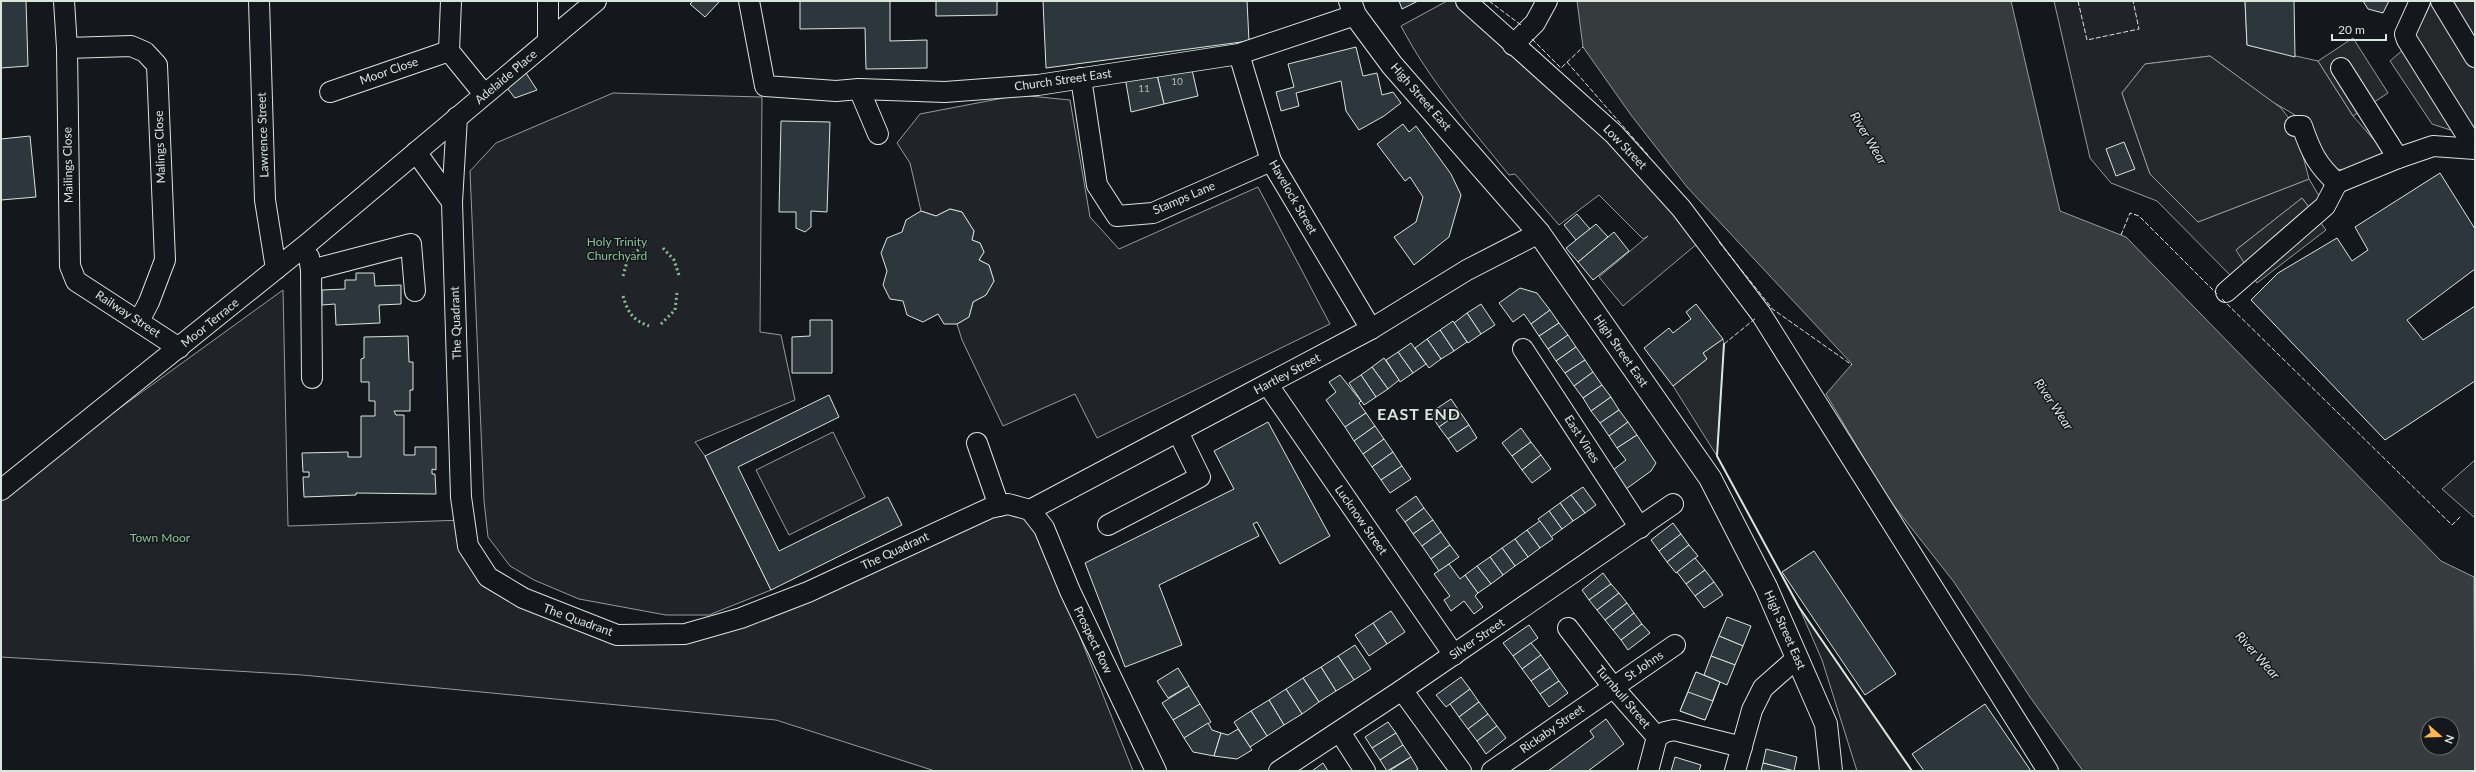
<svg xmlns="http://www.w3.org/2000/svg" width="2476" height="772" font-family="Lato,sans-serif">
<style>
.green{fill:#202428;stroke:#939e99}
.parking{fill:#24282b;stroke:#939e99}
.water{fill:#363b3e;stroke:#939e99;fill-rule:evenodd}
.building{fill:#2c363c;stroke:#d8e6dc}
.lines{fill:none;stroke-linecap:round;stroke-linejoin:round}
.minor-casing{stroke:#d8e6dc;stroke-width:22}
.major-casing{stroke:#d8e6dc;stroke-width:24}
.minor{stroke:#14181c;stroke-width:20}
.major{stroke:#14181c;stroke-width:22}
.hedge{stroke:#8ac095;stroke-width:3;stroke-dasharray:2 3;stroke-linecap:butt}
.fence{stroke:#d8e6dc;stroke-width:1;stroke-dasharray:5 2;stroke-linecap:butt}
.wall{stroke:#d8e6dc;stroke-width:2}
.labels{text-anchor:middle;stroke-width:3;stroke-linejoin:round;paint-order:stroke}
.number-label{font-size:10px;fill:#adbab4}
.street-label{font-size:12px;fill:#d8e6dc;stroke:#14181c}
.park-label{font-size:12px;fill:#8ac095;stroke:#14181c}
.water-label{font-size:13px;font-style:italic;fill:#d8e6dc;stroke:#14181c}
.district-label{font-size:16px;font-weight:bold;letter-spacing:1px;fill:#d8e6dc;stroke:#14181c}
</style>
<rect width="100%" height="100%" fill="#14181c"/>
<g class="green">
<path d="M1447,1h18l145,139 88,103 -75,63 -24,-29 49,-41 -5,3 -44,-44 -40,30 -44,-51 -6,1c-38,-47 -80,-95 -108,-149z"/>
<polygon points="2054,1 2245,1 2247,45 2318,61 2353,116 2382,149 2383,159 2351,171 2330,168 2320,150 2312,125 2271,101 2210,56 2145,64 2122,93 2150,174 2198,222 2309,179 2325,206 2315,215 2302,198 2237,249 2247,260 2232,277 2157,201 2111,183 2090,158"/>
<polygon points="613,93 762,97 760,332 781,335 795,400 695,442 705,456 771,590 709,615 666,615 579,599 534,580 510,566 488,537 484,501 470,171 496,143"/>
<polygon points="1019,95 1070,100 1090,217 1119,249 1258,187 1330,324 1097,438 1075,394 1003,426 962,340 957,324 969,317 973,302 986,295 994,281 989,265 979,260 984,252 980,243 972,240 974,231 962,212 950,209 936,216 921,211 910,163 897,143 920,114"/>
<polygon points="283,290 288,526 464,520 488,577 578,622 685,634 990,508 1030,510 1133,771 935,771 776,720 302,675 1,657 1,494"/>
<polygon points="833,432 865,497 789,535 756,470"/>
<polygon points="2475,460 2475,518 2442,489"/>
<polygon points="1799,607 1912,771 1857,771 1822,660"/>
</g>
<g class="parking">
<polygon points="2432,1 2475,1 2475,138 2432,124 2390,61 2417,38 2416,34"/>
<polygon points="2353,38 2388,93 2353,116 2318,61"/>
<polygon points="2210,56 2281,108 2295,126 2309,179 2198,222 2150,174 2122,93 2145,64"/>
<polygon points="2302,198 2326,230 2257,283 2236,250"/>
<polygon points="1723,339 1724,344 1717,456 1673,386 1707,359 1703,353"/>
</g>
<path class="water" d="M1577,1h434l49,210 66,26 315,324 33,16 1,194h-392l-53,-74 -76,-115 -67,-85 -61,-103 26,-30 -165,-177 -56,-72 -48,-68zM2428,724h24v24h-24z"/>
<g class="building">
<polygon points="1,1 26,1 28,66 1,68"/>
<polygon points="693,1 720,1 705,17 690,4"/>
<polygon points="800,1 890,1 890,41 927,40 927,68 866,69 865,28 800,29"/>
<polygon points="936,1 997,1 997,15 936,16"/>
<polygon points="1043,1 1247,1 1249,41 1046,68"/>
<polygon points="1399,1 1418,1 1402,9"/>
<polygon points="2245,1 2294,1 2295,57 2247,45"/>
<polygon points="2363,1 2389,1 2383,13 2368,9"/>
<polygon points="1356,47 1363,76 1377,73 1382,95 1393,92 1401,103 1384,116 1359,130 1346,111 1341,81 1296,93 1299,106 1281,111 1276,92 1294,87 1288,64"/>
<polygon points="1190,61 1198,96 1164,104 1155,67"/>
<polygon points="1155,67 1164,104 1131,112 1124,71"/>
<polygon points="526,73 537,90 515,98 507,88"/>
<polygon points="781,121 830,122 827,212 811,211 811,227 805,232 796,228 796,212 779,212"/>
<polygon points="1403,124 1409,132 1416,126 1451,174 1461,195 1449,237 1414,265 1394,237 1416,222 1423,197 1410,177 1405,181 1377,144"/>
<polygon points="30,136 36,197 1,200 1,139"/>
<polygon points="2124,142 2135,169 2116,176 2106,149"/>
<polygon points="2440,173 2475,229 2475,269 2407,320 2423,340 2475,306 2475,381 2385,440 2251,300 2278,273 2337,238 2352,261 2368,250 2355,227"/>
<polygon points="950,209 962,212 974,231 972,240 980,243 984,252 979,260 989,265 994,281 986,295 973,302 969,317 957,324 944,324 938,314 923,322 907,315 903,301 890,299 883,285 887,271 881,253 887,238 902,232 906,220 921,211 936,216"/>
<polygon points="1577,214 1590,229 1576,240 1564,225"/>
<polygon points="1596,224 1608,237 1578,262 1566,248"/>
<polygon points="1614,232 1629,251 1593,280 1578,262"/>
<polygon points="356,273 374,273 375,286 401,285 401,304 379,305 380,323 336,325 335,304 322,305 322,290 345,289 345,280 356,280"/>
<polygon points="1520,288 1537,293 1550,310 1531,324 1524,314 1513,322 1499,303"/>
<polygon points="1481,304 1495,325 1481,334 1467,313"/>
<polygon points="1696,304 1723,339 1703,353 1707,359 1673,386 1644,348 1669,328 1673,333 1691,319 1686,312"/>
<polygon points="1550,310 1559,323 1539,336 1531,324"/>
<polygon points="1467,313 1481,334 1468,343 1454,323"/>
<polygon points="810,320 832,320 832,373 792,373 792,337 810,336"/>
<polygon points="1453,321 1467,342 1454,351 1440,330"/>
<polygon points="1559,323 1568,335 1548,349 1539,336"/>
<polygon points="1440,330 1454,351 1441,359 1427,339"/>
<polygon points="1568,335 1576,347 1556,361 1548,349"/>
<polygon points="408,336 409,362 413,362 413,390 410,390 410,411 394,411 396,415 404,415 404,455 415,455 415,447 436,447 436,470 432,469 432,474 435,474 436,494 356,493 356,495 304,497 303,477 309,477 309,472 303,472 302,453 348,452 348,457 361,457 361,416 375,416 375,401 369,401 369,382 361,382 361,359 364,358 364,337"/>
<polygon points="1427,339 1441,359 1429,368 1415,348"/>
<polygon points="1411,343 1426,364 1413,373 1398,352"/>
<polygon points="1576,347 1585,360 1565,373 1556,361"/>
<polygon points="1398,352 1413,373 1400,382 1386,360"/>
<polygon points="1384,358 1399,380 1388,389 1372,367"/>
<polygon points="1585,360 1593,372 1574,386 1565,373"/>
<polygon points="1372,367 1388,389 1376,397 1361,375"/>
<polygon points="1593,372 1602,385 1583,398 1574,386"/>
<polygon points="1340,375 1361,401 1359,403 1366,413 1345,427 1326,400 1336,392 1329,382"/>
<polygon points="1361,375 1376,397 1364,405 1349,383"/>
<polygon points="1602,385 1611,397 1591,411 1583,398"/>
<polygon points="829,395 839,417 738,467 779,551 888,497 902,525 771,590 705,456"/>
<polygon points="1611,397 1619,410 1600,423 1591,411"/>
<polygon points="1451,399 1460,412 1439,427 1430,413"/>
<polygon points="1619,410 1628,422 1609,436 1600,423"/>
<polygon points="1460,412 1469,425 1448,439 1439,427"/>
<polygon points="1366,413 1375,426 1354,441 1345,427"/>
<polygon points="1268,422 1330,536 1280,564 1257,522 1253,524 1259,536 1159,585 1182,645 1125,667 1085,563 1234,489 1214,451"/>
<polygon points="1628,422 1637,435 1617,448 1609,436"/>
<polygon points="1469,425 1477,438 1457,452 1448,439"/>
<polygon points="1375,426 1384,439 1363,454 1354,441"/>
<polygon points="1521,428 1531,442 1512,456 1502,443"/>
<polygon points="1637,435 1656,463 1651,471 1626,489 1613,470 1626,460 1617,448"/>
<polygon points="1384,439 1393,452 1372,467 1363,454"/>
<polygon points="1531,442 1541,455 1522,470 1512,456"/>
<polygon points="1393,452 1402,466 1381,480 1372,467"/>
<polygon points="1541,455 1551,469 1532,483 1522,470"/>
<polygon points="1402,466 1411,479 1390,493 1381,480"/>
<polygon points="1583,487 1596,505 1585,513 1571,495"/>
<polygon points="1571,495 1585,513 1573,521 1560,503"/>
<polygon points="1416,496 1424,508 1405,522 1396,510"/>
<polygon points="1560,503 1573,521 1562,529 1549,511"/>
<polygon points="1424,508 1433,520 1413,534 1405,522"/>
<polygon points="1549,511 1562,529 1551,537 1538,519"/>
<polygon points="1433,520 1441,532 1422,546 1413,534"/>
<polygon points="1540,521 1553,539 1540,548 1527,530"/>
<polygon points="1673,523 1681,534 1659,551 1651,540"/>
<polygon points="1527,530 1540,548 1528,557 1515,539"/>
<polygon points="1441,532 1450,545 1431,559 1422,546"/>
<polygon points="1681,534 1689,545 1667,562 1659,551"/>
<polygon points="1515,539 1528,557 1515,566 1502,548"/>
<polygon points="1450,545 1459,557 1439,571 1431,559"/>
<polygon points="1689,545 1698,556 1676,573 1667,562"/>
<polygon points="1502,548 1515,566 1503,575 1490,557"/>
<polygon points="1814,551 1896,674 1865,695 1782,572"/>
<polygon points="1490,557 1503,575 1491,584 1477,566"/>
<polygon points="1695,558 1705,570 1686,584 1677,572"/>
<polygon points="1449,564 1460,579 1465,575 1478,593 1475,596 1483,607 1474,614 1464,601 1451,611 1444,600 1450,596 1434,574"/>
<polygon points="1477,566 1491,584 1478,593 1465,575"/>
<polygon points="1705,570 1714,582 1695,596 1686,584"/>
<polygon points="1603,573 1611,584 1589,600 1582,590"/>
<polygon points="1714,582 1723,595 1704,608 1695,596"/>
<polygon points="1611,584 1619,593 1597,610 1589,600"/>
<polygon points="1619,593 1627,603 1605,620 1597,610"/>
<polygon points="1627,603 1634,613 1613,630 1605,620"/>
<polygon points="1391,611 1405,632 1387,644 1373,623"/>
<polygon points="1634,613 1642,624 1621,640 1613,630"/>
<polygon points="1727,617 1751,626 1743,646 1719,636"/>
<polygon points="1373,623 1387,644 1369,656 1355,635"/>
<polygon points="1642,624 1650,633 1628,650 1621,640"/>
<polygon points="1529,625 1538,638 1513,656 1503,643"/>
<polygon points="1719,636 1743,646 1735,665 1711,656"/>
<polygon points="1531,643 1541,655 1522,669 1513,656"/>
<polygon points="1355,645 1371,669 1354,680 1338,656"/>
<polygon points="1541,655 1550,668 1531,681 1522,669"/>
<polygon points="1338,656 1354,680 1336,691 1321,667"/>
<polygon points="1711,656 1735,665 1727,685 1704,675"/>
<polygon points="1321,667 1336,691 1319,702 1303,678"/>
<polygon points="1178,668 1189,686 1168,698 1157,681"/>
<polygon points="1550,668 1559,681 1540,694 1531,681"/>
<polygon points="1696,672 1720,682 1713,701 1688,692"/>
<polygon points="1696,672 1720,682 1705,720 1680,711"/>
<polygon points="1461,677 1470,689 1446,707 1436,695"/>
<polygon points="1303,678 1319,702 1302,714 1286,689"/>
<polygon points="1559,681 1568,693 1549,707 1540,694"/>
<polygon points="1189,686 1200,704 1173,720 1162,703"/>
<polygon points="1286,689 1302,714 1284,725 1269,700"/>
<polygon points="1470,689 1479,702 1459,717 1450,704"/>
<polygon points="1688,692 1713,701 1705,720 1680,711"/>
<polygon points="1269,700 1284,725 1267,736 1251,711"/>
<polygon points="1479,702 1488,714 1468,729 1459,717"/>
<polygon points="1200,704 1211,722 1184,738 1173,720"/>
<polygon points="1985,704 2031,771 1924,771 1912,754"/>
<polygon points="1251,711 1267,736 1250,747 1234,722"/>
<polygon points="1488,714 1497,726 1477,741 1468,729"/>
<polygon points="1606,719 1624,744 1588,771 1548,771 1594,737 1590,731"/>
<polygon points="1388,722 1396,733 1372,748 1365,737"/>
<polygon points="1208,723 1212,730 1221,733 1214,756 1193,752 1184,738"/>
<polygon points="1497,726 1506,738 1486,754 1477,741"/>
<polygon points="1238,729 1252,750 1237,759 1214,756 1221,733 1228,735"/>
<polygon points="1396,733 1403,745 1380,760 1372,748"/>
<polygon points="1403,745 1411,757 1387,771 1380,760"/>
<polygon points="1766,749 1797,757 1794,771 1763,763"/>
<polygon points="1411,757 1418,769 1415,771 1389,771"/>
<polygon points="1675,757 1701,765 1699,771 1671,771"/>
<polygon points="1323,763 1328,771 1312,771"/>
<polygon points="1763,763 1794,771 1761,771"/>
</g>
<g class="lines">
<defs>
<g id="minor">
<polyline points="64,1 67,48 70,266 76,281 179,348"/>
<polyline points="259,1 265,200 276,269"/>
<polyline points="451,1 449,51 484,94"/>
<polyline points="749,1 765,86 836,91 859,89 945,92 1038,85 1239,54 1355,15"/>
<polyline points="1466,1 1614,134 1681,208 1761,314 2048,771"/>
<polyline points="2420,1 2405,34 2407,40 2467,136 2469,148"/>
<polyline points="2441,1 2475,57"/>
<polyline points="548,41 548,1"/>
<polyline points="1513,45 1535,23 1547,1"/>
<polyline points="67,48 131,46 145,52 157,65 165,260 149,302 139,321"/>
<polyline points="1239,54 1271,161 1371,329"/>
<polyline points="2341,68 2398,158"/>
<polyline points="1081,78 1097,185 1117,216 1153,213 1271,161"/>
<polyline points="859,89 878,134"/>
<polyline points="330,92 449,51"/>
<path d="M2295,126h7c9,26 15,39 35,57l61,-25 35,-12 42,3"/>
<polyline points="416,152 452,202 461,497 468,546 488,577 523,598 617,635 685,634 741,618 808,592 990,508 1008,504 1030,510"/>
<polyline points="452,202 457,117"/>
<polyline points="309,257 311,270 312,378"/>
<polyline points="311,270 411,244 415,291"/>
<polyline points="2226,292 2325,206 2337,183"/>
<polyline points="1523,349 1640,528"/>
<polyline points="1268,385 1454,655"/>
<polyline points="977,443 999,506"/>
<polyline points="1,490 307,244 596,1"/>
<polyline points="1030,510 1371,329 1467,270 1539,233"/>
<polyline points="1030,510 1044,528 1070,591 1156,771"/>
<polyline points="1108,525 1200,477 1178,432"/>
<polyline points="1568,628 1613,687 1657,737 1648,771"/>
<polyline points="1402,690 1461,771"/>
<polyline points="1340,732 1365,771"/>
<polyline points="1657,737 1665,732 1674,730 1742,747"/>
<polyline points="1279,771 1402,690 1673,504"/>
<polyline points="1492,771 1675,645"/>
<polyline points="1735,771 1752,710 1763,688 1797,658"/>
</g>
<polyline id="major" points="1350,1 1355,15 1392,65 1539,233 1710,478 1766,587 1826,724 1831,771"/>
</defs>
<use href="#minor" class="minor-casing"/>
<use href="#major" class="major-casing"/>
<use href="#minor" class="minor"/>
<use href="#major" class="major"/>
<g class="hedge">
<polyline points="663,248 674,260 679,275"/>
<polyline points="623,276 628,258 646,244"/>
<path d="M623,296c5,17 10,24 26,30"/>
<polyline points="661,324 675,310 677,293"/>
</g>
<g class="fence">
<polyline points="1489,1 1521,25"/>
<polyline points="2078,1 2087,40 2139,29 2133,1"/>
<polyline points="1532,39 1561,68 1583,47"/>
<polyline points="1567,62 1648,155"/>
<polyline points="2121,235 2130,213 2139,216 2217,294"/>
<polyline points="1719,242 1771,307"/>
<polyline points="2222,299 2452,525 2461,516"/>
<polyline points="1771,308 1852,365"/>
<polyline points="1724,344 1756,318"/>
</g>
<polyline class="wall" points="1724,344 1717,456 1799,607 1912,771"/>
</g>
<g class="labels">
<g class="number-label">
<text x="1177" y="85">10</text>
<text x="1144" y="92">11</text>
</g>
<g class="street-label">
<text transform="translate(389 71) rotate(-19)" y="4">Moor Close</text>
<text transform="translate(506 77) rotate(-40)" y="4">Adelaide Place</text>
<text transform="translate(1063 80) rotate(-8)" y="4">Church Street East</text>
<text transform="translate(1421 97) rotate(49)" y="4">High Street East</text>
<text transform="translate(263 135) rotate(-92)" y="4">Lawrence Street</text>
<text transform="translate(160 147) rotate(-92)" y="4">Malings Close</text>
<text transform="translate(1625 147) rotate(46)" y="4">Low Street</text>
<text transform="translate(68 165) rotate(-91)" y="4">Mailings Close</text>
<text transform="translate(1293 197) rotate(60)" y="4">Havelock Street</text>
<text transform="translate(1184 198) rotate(-23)" y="4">Stamps Lane</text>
<text transform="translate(128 314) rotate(33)" y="4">Railway Street</text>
<text transform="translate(210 323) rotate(-39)" y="4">Moor Terrace</text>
<text transform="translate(456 323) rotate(-92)" y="4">The Quadrant</text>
<text transform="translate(1621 351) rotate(55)" y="4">High Street East</text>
<text transform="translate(1287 374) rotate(-28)" y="4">Hartley Street</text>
<text transform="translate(1582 439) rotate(57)" y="4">East Vines</text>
<text transform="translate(1361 520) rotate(55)" y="4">Lucknow Street</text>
<text transform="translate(895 551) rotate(-25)" y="4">The Quadrant</text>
<text transform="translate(578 620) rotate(20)" y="4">The Quadrant</text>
<text transform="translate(1785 630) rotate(66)" y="4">High Street East</text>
<text transform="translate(1477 639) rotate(-34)" y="4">Silver Street</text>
<text transform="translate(1093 640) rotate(64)" y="4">Prospect Row</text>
<text transform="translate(1644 666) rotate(-34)" y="4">St Johns</text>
<text transform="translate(1623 697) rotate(50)" y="4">Turnbull Street</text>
<text transform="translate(1552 729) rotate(-35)" y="4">Rickaby Street</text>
</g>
<g class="park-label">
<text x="617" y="246">Holy Trinity<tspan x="617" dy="14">Churchyard</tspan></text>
<text x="160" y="542">Town Moor</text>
</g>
<g class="water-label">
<text transform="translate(1869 138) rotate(59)" y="5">River Wear</text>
<text transform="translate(2054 404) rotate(56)" y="5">River Wear</text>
<text transform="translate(2258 655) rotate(48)" y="5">River Wear</text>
</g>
<g class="district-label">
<text x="1419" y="420">EAST END</text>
</g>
</g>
<rect width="2476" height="772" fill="none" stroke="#d8e6dc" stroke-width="4"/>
<g transform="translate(2440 736) rotate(110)"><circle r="19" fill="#14181c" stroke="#626a69"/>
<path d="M0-3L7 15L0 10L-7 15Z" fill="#ffb74d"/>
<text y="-6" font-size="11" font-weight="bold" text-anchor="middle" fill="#d8e6dc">N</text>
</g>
<path d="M2332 34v6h54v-6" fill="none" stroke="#d8e6dc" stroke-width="2"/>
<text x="2338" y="34" font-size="12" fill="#d8e6dc" stroke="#14181c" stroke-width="3" paint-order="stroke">20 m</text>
</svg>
